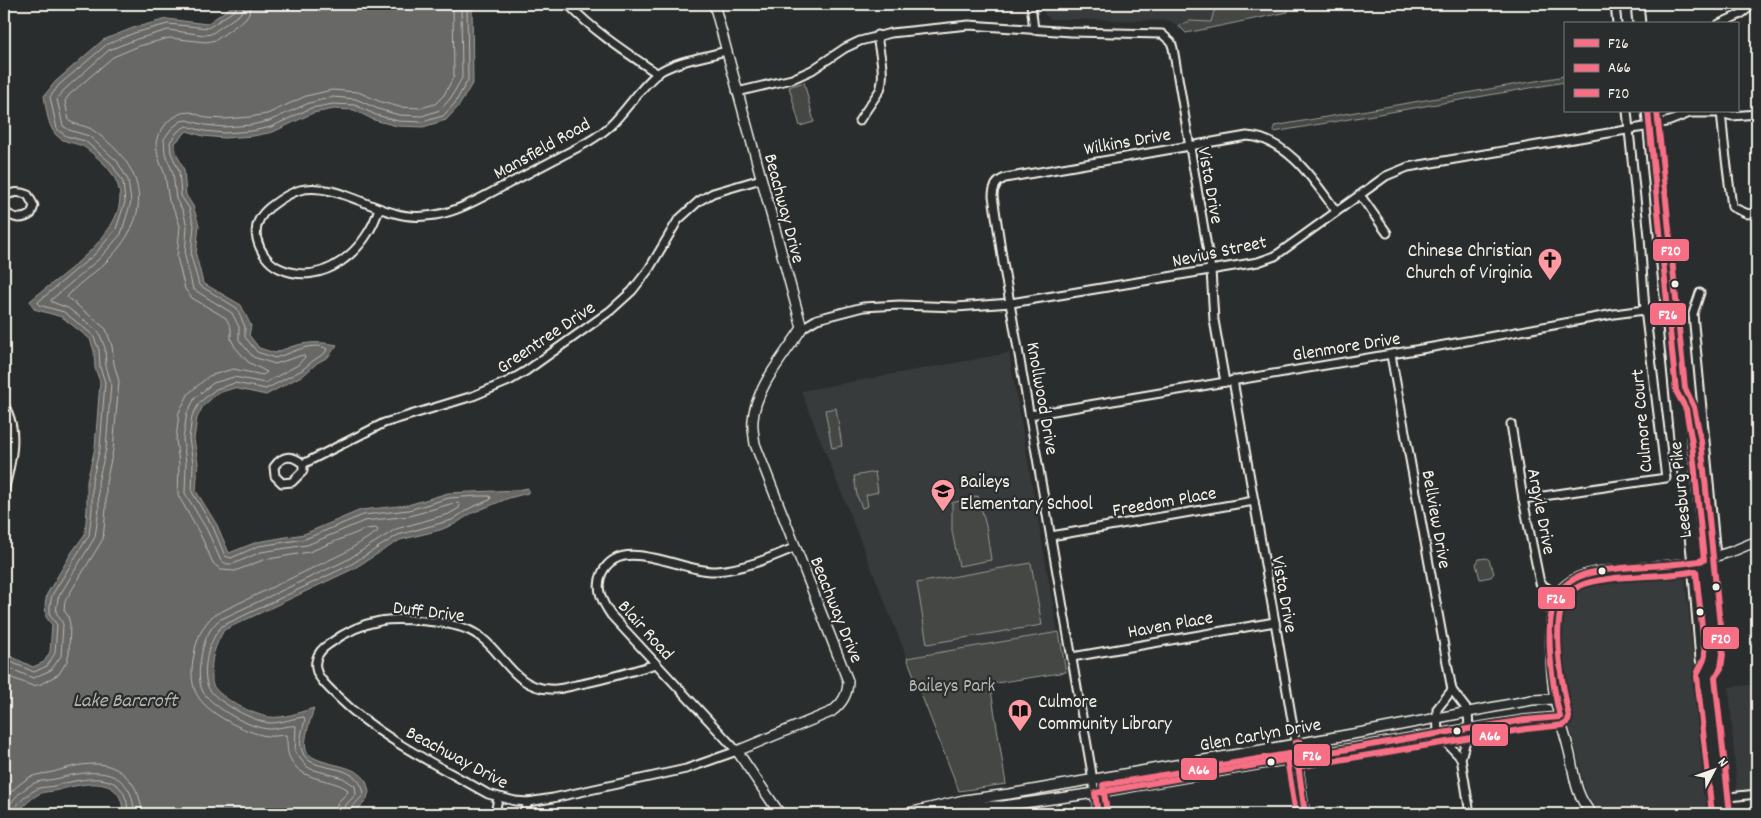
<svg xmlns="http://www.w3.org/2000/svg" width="1761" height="818" font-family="Dekko,sans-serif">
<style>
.built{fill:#373a3a}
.green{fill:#444645;stroke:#9c9c96}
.water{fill:#676866;stroke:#9f9f9a}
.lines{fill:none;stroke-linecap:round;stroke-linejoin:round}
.shore{stroke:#bcbab4;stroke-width:1}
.minor-casing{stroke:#f4f1e8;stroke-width:11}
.tertiary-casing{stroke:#f4f1e8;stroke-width:12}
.primary-casing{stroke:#f4f1e8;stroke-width:15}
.minor{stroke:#2a2d2e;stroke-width:7}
.tertiary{stroke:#2a2d2e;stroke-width:9}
.primary{stroke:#2a2d2e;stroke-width:11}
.bus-1-casing{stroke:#2a2d2e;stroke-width:10}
.bus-2-casing{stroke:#2a2d2e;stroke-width:10}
.bus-3-casing{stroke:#2a2d2e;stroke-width:10}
.bus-1{stroke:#f76f85;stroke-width:6}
.bus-2{stroke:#f76f85;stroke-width:6}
.bus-3{stroke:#f76f85;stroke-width:6}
.bus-dot{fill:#f4f1e8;stroke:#2a2d2e;stroke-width:2}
.labels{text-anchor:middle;stroke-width:4.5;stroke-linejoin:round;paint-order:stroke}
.street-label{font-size:19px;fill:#f4f1e8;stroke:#2a2d2e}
.poi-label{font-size:19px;fill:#f4f1e8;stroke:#2a2d2e;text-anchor:start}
.park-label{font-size:19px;fill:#b6b5af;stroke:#2a2d2e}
.water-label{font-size:20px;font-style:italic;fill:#b5b3ae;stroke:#2a2d2e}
.line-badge{stroke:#2a2d2e;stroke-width:2}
.badge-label{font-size:14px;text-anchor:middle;font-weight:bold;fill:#fff}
</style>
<rect width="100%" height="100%" fill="#2a2d2e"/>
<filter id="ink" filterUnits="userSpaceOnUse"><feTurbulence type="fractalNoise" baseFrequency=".02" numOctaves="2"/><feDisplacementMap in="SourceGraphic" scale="10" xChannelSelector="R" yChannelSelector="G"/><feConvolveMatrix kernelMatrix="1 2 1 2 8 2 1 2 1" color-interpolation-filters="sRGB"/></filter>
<g filter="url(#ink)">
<g class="built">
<polygon points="1041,4 1290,4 1291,11 1179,30 1176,25 1170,21 1050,19 1045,15"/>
<polygon points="1009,353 1058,633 907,658 801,391"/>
<polygon points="1679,572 1682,573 1685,577 1709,804 1707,808 1676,812 1674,814 1604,814 1596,808 1586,793 1576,749 1566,715 1561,674 1562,652 1558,634 1558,617 1561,607 1568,594 1575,587 1594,578 1629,574 1641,576"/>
<polygon points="1757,684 1757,789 1737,792 1729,687"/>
</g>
<g class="green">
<polygon points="1242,4 1252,11 1259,4 1287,4 1288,12 1186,33 1179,26 1190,21 1211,22 1214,11 1231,5"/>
<polygon points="1565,76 1565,82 1274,132 1274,126"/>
<polygon points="804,82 814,122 800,126 789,87"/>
<polygon points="836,408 842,446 832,448 825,410"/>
<polygon points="875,472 878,492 866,495 868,506 862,508 857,496 854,476"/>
<polygon points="978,496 986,526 991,560 959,566 952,531 952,503"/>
<polygon points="1487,558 1489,560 1494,573 1491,577 1480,579 1476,564 1479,559"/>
<polygon points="1031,563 1042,625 927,644 917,583"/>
<polygon points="1059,632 1066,672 990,684 1006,784 959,791 907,658"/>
</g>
<path class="water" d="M235,4h237l1,78 -14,24 -13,14 -23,7 -26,-1 -23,-6 -20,-10 -20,-1 -21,4 -40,19 -20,4 -29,2 -21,-2 -16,-5 -12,12 1,9 8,18 2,25 7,11 6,19 -3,30 7,28 38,22 10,21 -2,9 10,13 16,5c23,-10 38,-13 62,-8l-9,12 -11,6 -12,11 -39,21 -32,-7 -16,5 -15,13 -6,12 -3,21 4,24 -2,28 21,34 12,28 28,-11 47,-8 57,-24 47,-5 40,-12 69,-3 11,-2v5l-19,5 -37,15 -17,11 -15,6 -40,10 -47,29 -129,61c-9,16 -14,29 -12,47 0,3 0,6 1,8 6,13 41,30 56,32 14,2 31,-5 45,-9 -3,10 -11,32 -8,42 7,16 45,12 58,28 3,3 4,10 5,14l-3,9 -13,13h-230c0,-40 -39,-31 -65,-24 -6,2 -14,1 -19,4 -9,5 -16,13 -23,20h-12v-161l29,14 11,-5 6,-10 2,-27 -6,-8 -1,-12 2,-11 25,-42 13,-18 2,-25v-28l8,-33 5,-66 -5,-14 -1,-17 -4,-12 -28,-22 -28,-8 -4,-8c28,-24 106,-73 87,-118 -6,-15 -18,-24 -30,-34 -6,-5 -13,-5 -21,-8 -18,-5 -19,-29 -22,-45l11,-14 48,-42 30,-12 34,-9 40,5z"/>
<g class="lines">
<g class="shore">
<polyline points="4,659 34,672 47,666 55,653 57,625 50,615 50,605 52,595 89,535 92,509 92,481 100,448 105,382 100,367 99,350 93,335 64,312 39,305 38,302 96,253 116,229 125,202 123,182 111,163 85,141 66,136 57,129 50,97 59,85 106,45 134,33 168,24 208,28 235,10 237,4"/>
<polyline points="4,666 33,678 51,670 61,656 63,624 56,612 58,598 95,537 99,509 98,482 106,449 111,383 106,366 105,348 99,332 68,308 52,302 51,300 100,258 121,234 131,202 128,180 117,161 89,136 69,130 63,126 57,99 64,90 109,50 137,39 168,30 205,35 211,34 240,14 243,9 243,4"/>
<path d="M4,675l29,11 8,-2 18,-10 8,-13 2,-8 1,-29 -2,-8 -4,-6 1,-9 38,-62 3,-30v-26l7,-33 6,-69 -5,-17 -2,-18 -6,-17 -39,-32c10,-13 25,-22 37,-33 50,-48 45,-94 -10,-133 -7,-6 -17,-5 -25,-10l-4,-20 4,-6 44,-38 26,-11 30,-8 37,4 10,-2 29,-21 4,-6 2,-9"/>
<path d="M4,800c7,-9 16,-17 26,-23 7,-3 15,-3 23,-5 13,-4 27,-8 41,-8 28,-1 48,24 48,50"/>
<path d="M6,814c1,-12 20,-28 31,-32 7,-2 16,-2 23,-4 34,-10 74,-10 74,36"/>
<path d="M13,814c1,-10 17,-22 26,-26 5,-1 11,-1 15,-2 30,-8 74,-19 74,28"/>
<path d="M335,814l3,-12 10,-10 -1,-3c-19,-12 -46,-7 -57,-31 -4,-7 -2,-16 -4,-23 -6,0 -13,2 -19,1 -21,-3 -62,-23 -71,-43 -5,-10 -5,-26 -2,-38 2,-14 8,-30 20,-40l130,-62 33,-21 1,-2 -2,-2 -10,1 -57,23 -46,8 -28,11 -14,-1 -8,-7 -13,-29 -22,-39 1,-31 -3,-24 3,-28 10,-19 20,-17 24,-7 30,6 4,-3 -19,-10 -13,-15 -4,-8v-11l-5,-10 -34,-20 -7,-9 -8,-32 3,-31 -4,-12 -7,-13 -4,-26 -7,-18 -2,-14 2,-8 10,-14 13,-8 10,-1 16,6 17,1 26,-2 17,-3 39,-18 26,-6 26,2 23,10 19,5 21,1 14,-4 9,-9 10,-19 -1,-72"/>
<path d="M343,814l2,-8 11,-12 -1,-8 -12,-8 -32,-9 -5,-3 -11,-14 1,-26c-9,-1 -18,3 -27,3 -20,-1 -55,-21 -66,-37 -5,-9 -4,-25 -2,-34 2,-14 7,-29 18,-38l128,-60 49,-31 53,-15 10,-6 1,-3 -2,-2 -8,1 -40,12 -46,5 -57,24 -46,7 -28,12h-6l-6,-3 -14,-31 -22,-37 1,-30 -3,-24 4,-26 8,-15 18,-15 21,-6 31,6 33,-18 7,-8 -2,-2 -28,9 -22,-7 -14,-17v-13l-7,-14 -39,-24 -8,-33 2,-30 -4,-15 -7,-12 -3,-26 -8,-20 -1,-14 8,-11 9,-7 6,-1 18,5 19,2 27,-2 18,-4 40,-18 24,-6 23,2 22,10 21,6 23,1 18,-6 10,-11 12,-21 -1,-74"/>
<path d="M349,814c1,-8 11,-13 15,-21 -8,-35 -54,-17 -62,-42 -4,-10 1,-22 3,-31l-1,-3c-11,1 -22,6 -34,6 -15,-1 -56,-22 -62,-36 -7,-17 1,-48 14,-61l128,-61 48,-30 54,-15 18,-12 20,-8 1,-3 -2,-1h-12l-28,2 -40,12 -46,5 -58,24 -46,7 -28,12 -6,-2 -12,-29 -21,-35 1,-29 -4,-24 3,-23 8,-14 16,-13 19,-6 31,6 36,-19 12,-10 11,-7 2,-4c-13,-9 -38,5 -52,9l-18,-6 -12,-15v-10l-8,-19 -38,-23 -8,-29 3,-31 -5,-17 -8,-12 -2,-25 -8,-18 -1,-11 7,-10 9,-6 18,5 20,2 28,-2 19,-4 40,-19 22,-4 22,1 21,10 22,6 24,1 21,-6 12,-13 13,-23 -1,-76"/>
</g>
<defs>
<g id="minor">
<path d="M568,4c25,27 59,49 90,70"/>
<polyline points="1031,4 1034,30"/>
<polyline points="1615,4 1617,24"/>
<polyline points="1719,24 1741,14 1754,4"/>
<polyline points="737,92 792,79 812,70 845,48 860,41 891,33 969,25 1071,32 1162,34 1171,42 1173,48 1211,270 1214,320 1225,382"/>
<polyline points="1721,111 1724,143 1732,207 1748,214 1757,212"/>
<path d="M859,121l21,-31c6,-17 -1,-37 -3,-55"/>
<polyline points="1360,195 1387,233"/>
<path d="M4,196c9,-4 15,-5 24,-1l6,11 -3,8c-10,7 -18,4 -27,-3"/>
<path d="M379,208c-11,41 -56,81 -100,60 -11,-5 -19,-17 -22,-29 -3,-13 3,-24 13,-32 9,-7 19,-14 30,-17 29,-8 66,16 94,23 13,4 28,4 41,2 26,-4 50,-20 73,-31 19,-10 38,-20 57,-30 16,-8 32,-16 45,-28 16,-15 34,-44 51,-55 19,-11 44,-14 65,-20"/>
<polyline points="1700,293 1693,314 1716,556"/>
<polyline points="802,328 817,319 863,307 900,305 956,307 1011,303 1258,262 1275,256 1386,176 1408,167 1650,126 1670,121 1690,113 1721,113 1732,116 1757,114"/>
<polyline points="1391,355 1452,690 1468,711 1469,730 1461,758 1470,814"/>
<polyline points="1233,380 1292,720 1305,814"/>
<path d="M4,405c16,26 7,58 0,86"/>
<polyline points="1030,415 1439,346 1614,314 1667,307"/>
<polyline points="1511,424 1523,499 1540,583 1557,595"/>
<path d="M303,464v7l-11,11 -10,1 -7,-7 -1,-9c9,-13 19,-12 29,-3l81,-41 89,-27 36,-15 17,-10 84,-60 22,-20 17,-22 29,-49 21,-19 14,-8 48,-14"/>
<polyline points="1523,499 1666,478 1645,310 1640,237 1627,111"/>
<polyline points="1051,536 1254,501"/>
<polyline points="1072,657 1275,622"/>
<path d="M656,664c-26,8 -53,16 -80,21 -9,2 -18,5 -26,4 -34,-1 -45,-32 -67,-50 -5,-4 -11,-8 -17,-10 -17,-7 -68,-12 -86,-8 -18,3 -36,12 -51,23 -13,8 -18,22 -8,35 5,7 12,13 18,19 42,41 98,67 149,96l27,7 13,1 25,-4 133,-29 51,-18 -126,-136c-9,-13 -16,-27 -9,-42 19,-40 81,0 114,-2 28,-2 54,-13 80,-24"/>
<polyline points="1452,690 1437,709 1438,734 1461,758"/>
<polyline points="1719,798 1757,794"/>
<polyline points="495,814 498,798"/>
<polyline points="524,814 528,802"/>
<path d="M1098,814l-7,-46 -88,-505 -10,-67c0,-9 4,-15 12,-18l242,-42c40,2 68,46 89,75"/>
</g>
<g id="tertiary">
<path d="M714,4l88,324c-17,27 -47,60 -49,92 -1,8 1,16 2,24l93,237c0,14 -6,23 -17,31l-94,39 43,63"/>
<polyline points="951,806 1003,806 1095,793 1417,737 1525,720 1560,717"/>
<polyline points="904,814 964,800 1009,794 1364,732 1532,700 1555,699"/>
<path d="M1592,814c-19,-21 -17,-42 -24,-67 -4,-16 -10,-32 -13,-48 -4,-25 -8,-81 2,-103 7,-14 24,-21 38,-24l99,-9 39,-12 24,-10"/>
</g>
<g id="primary">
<polyline points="1637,4 1639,24"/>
<polyline points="1648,111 1680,439 1694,563 1702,659 1706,675 1721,814"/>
<polyline points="1677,393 1686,409 1692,443 1714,655 1713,666 1706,675"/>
</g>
</defs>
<use href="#minor" class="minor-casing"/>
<use href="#tertiary" class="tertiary-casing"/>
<use href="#primary" class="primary-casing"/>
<use href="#minor" class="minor"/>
<use href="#tertiary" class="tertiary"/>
<use href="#primary" class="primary"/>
<defs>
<g id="bus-1">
<polyline points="1300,742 1295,743 1305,814"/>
<path d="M1098,814l-3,-21 322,-56 108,-17 35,-3c-7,-30 -19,-97 -1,-124 7,-11 19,-17 31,-20 37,-9 77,-5 114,-13l-12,-117 -6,-34 -10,-18 -28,-280"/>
</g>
<g id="bus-2">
<polyline points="1287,759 1296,814"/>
<path d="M1297,767l229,-38 38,-4 4,-4 1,-4c-6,-29 -20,-96 -2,-121 10,-13 27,-15 41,-17 30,-4 59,-2 88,-8l9,84c-1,9 -7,13 -8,21l15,138"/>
<polyline points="1107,813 1103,785 1323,748"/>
</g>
<polyline id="bus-3" points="1657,111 1685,388 1694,407 1701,441 1723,654 1721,668 1715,678 1730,813"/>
</defs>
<use href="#bus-1" class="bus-1-casing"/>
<use href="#bus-2" class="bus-2-casing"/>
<use href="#bus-3" class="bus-3-casing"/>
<use href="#bus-1" class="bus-1"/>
<use href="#bus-2" class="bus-2"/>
<use href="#bus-3" class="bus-3"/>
</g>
</g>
<defs>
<symbol id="church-pin" viewBox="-11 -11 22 30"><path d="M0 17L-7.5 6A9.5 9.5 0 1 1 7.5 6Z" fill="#ff9aa2" stroke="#2a2d2e"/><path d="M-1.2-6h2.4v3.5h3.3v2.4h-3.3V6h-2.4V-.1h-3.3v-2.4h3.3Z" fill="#111"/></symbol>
<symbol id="school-pin" viewBox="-11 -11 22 30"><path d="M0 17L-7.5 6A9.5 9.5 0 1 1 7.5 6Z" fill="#ff9aa2" stroke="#2a2d2e"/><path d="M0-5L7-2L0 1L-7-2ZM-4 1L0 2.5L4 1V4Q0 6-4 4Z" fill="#111"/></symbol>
<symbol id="library-pin" viewBox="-11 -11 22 30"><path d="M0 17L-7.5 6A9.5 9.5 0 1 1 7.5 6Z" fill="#ff9aa2" stroke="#2a2d2e"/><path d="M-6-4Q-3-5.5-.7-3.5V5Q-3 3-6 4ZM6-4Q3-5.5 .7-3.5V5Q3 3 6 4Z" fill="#111"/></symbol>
</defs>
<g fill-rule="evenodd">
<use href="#church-pin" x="1536" y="246" width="28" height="38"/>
<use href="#school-pin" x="929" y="477" width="28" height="38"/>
<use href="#library-pin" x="1006" y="697" width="28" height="38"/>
</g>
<g class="bus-dot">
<circle cx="1675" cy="284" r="4.5"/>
<circle cx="1602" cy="571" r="4.5"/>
<circle cx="1716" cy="587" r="4.5"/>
<circle cx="1700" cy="612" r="4.5"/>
<circle cx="1457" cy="731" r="4.5"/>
<circle cx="1271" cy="762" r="4.5"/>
</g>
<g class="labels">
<g class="street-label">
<text transform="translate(1127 140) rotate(-10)" y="7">Wilkins Drive</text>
<text transform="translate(541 147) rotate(-29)" y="7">Mansfield Road</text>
<text transform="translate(1212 185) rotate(80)" y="7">Vista Drive</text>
<text transform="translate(786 208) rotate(75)" y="7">Beachway Drive</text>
<text transform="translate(1219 250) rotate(-12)" y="7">Nevius Street</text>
<text transform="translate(545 336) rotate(-34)" y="7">Greentree Drive</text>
<text transform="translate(1346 345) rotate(-9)" y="7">Glenmore Drive</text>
<text transform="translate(1044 398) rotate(80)" y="7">Knollwood Drive</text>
<text transform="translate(1640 421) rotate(-95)" y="7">Culmore Court</text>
<text transform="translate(1679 490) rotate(-96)" y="7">Leesburg Pike</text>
<text transform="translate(1164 500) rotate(-10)" y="7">Freedom Place</text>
<text transform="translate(1543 511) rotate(79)" y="7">Argyle Drive</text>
<text transform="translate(1438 519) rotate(80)" y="7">Bellview Drive</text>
<text transform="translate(1286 594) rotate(80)" y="7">Vista Drive</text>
<text transform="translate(838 609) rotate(68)" y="7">Beachway Drive</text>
<text transform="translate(429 610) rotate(7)" y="7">Duff Drive</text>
<text transform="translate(1170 623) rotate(-10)" y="7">Haven Place</text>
<text transform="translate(647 629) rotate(48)" y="7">Blair Road</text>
<text transform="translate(1260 733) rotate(-10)" y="7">Glen Carlyn Drive</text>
<text transform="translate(458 756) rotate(28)" y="7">Beachway Drive</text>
</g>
<g class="poi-label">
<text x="1532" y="256" text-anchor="end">Chinese Christian<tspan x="1532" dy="22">Church of Virginia</tspan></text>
<text x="960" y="487">Baileys<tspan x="960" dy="22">Elementary School</tspan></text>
<text x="1038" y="707">Culmore<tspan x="1038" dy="22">Community Library</tspan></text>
</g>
<g class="park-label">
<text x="952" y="691">Baileys Park</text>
</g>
<g class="water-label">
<text x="125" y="706">Lake Barcroft</text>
</g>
</g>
<g class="line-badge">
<rect x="1652" y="238" width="38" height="24" rx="5" fill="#f76f85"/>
<rect x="1649" y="302" width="38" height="24" rx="5" fill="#f76f85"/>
<rect x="1537" y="586" width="39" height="24" rx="5" fill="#f76f85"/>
<rect x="1702" y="626" width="38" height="24" rx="5" fill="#f76f85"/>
<rect x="1471" y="723" width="38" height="24" rx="5" fill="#f76f85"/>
<rect x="1293" y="743" width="38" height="24" rx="5" fill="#f76f85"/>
<rect x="1180" y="757" width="38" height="24" rx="5" fill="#f76f85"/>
</g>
<g class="badge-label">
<text x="1671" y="255">F20</text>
<text x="1668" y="319">F26</text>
<text x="1556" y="603">F26</text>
<text x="1721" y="643">F20</text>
<text x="1490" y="740">A66</text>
<text x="1312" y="760">F26</text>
<text x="1199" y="774">A66</text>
</g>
<rect width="1761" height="818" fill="none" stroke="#2a2d2e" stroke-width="20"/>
<rect x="10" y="10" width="1741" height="798" fill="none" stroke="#f4f1e8" stroke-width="2" filter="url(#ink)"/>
<rect x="1564" y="22" width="175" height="90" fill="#2a2d2e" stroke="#7b7b78"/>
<rect x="1574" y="39" width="25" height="8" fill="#f76f85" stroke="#7b7b78"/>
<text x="1608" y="48" font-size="15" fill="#f4f1e8">F26</text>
<rect x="1574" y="64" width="25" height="8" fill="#f76f85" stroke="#7b7b78"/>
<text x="1608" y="72" font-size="15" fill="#f4f1e8">A66</text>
<rect x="1574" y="89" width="25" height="8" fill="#f76f85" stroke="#7b7b78"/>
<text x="1608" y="98" font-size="15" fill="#f4f1e8">F20</text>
<g transform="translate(1714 770) rotate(49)" stroke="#2a2d2e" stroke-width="4" paint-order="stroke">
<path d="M0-4L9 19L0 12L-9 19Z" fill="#f4f1e8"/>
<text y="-8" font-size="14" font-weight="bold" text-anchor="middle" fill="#f4f1e8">N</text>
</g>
</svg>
